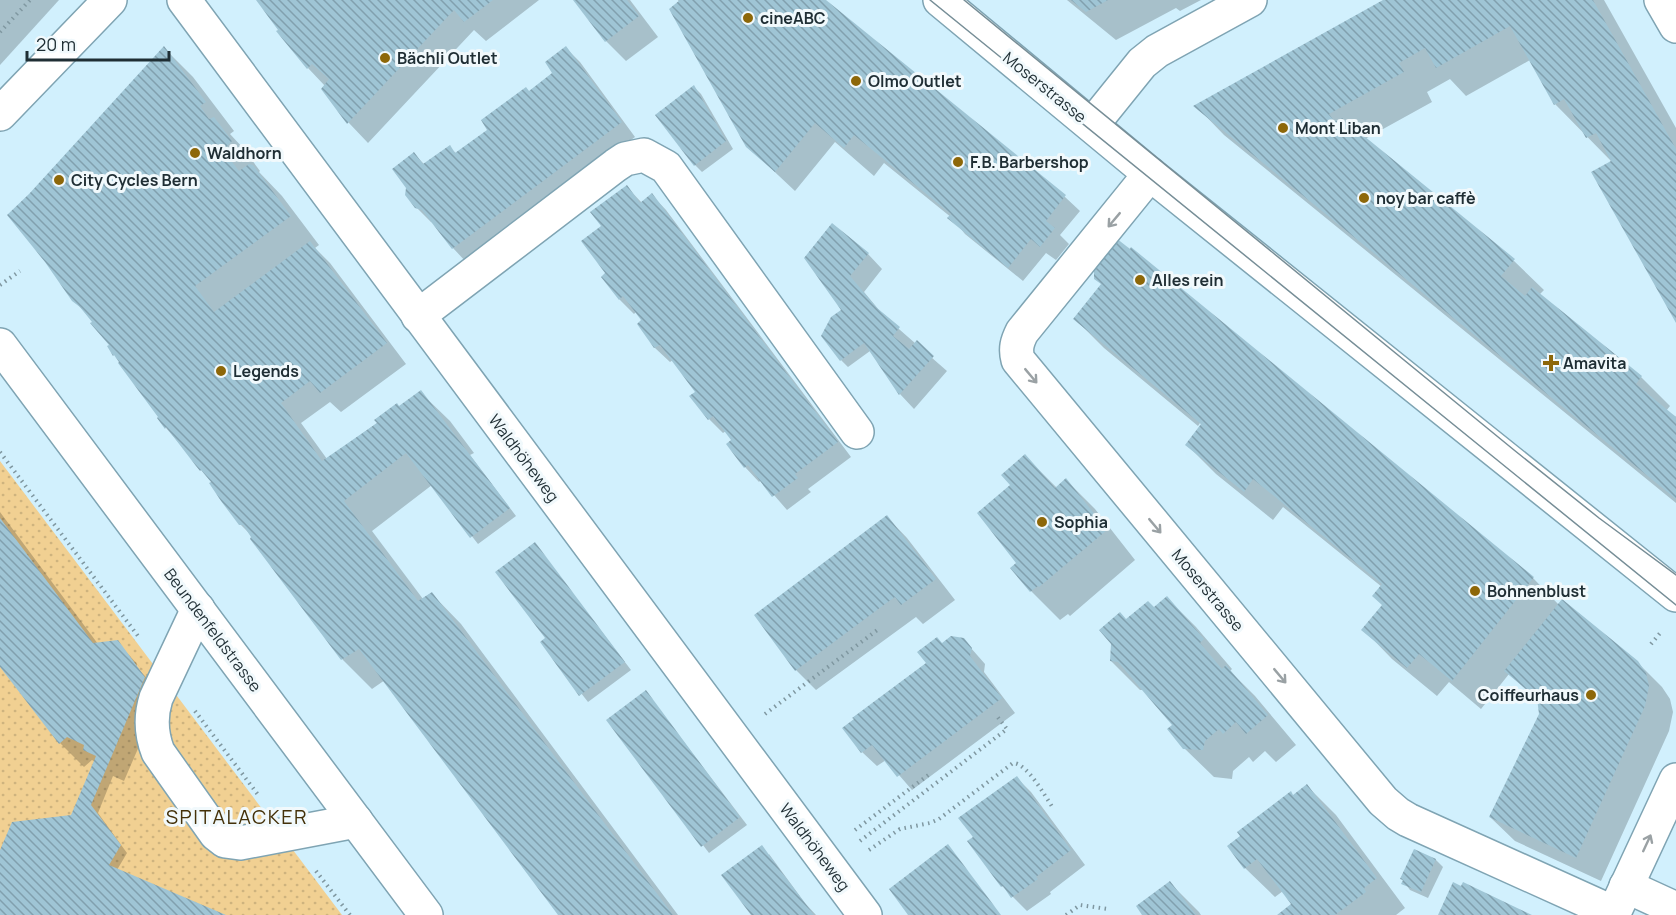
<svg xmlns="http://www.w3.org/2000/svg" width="1676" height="915" font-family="Manrope,sans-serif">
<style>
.park{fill:url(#park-dots)}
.shadow{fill:#0003}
.building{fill:url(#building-back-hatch)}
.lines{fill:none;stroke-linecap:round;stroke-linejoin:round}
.minor-casing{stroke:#7fa4b3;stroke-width:36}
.path{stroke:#7f97a0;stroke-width:4;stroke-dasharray:1.5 4.5;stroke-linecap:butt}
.minor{stroke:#fff;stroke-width:33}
.tram{stroke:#778e97;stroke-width:1.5}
.oneway{stroke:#9aa1a4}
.poi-dot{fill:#8d6709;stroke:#f1f9fc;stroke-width:2}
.labels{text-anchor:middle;stroke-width:6;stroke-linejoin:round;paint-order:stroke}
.poi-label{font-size:16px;font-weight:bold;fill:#1f2e34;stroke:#f1f9fc;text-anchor:start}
.street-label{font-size:16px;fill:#1f2e34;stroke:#f1f9fc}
.quarter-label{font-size:20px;letter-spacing:1.5px;fill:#443109;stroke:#f1f9fc}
</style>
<defs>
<pattern id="park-dots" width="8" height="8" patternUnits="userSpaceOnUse" patternTransform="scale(1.5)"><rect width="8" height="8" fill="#f1d092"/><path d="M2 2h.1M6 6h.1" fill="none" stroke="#ceb37e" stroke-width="1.8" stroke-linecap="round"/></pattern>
<pattern id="building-back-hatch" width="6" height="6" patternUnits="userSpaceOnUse" patternTransform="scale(1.5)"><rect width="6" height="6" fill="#9fc5d5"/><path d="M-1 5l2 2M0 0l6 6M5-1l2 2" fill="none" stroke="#81a0ae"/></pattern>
</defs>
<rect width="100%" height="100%" fill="#d1f0fd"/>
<polygon class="park" points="0,461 342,915 0,915"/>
<g class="shadow">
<polygon points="0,0 59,0 0,65"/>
<polygon points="257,0 539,0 486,41 474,30 368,143 349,123 323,89 325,86 308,68 278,31 280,30"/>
<polygon points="575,0 630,0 658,37 626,61 606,41"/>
<polygon points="678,0 824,0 1065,197 1080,211 1060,235 1069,244 1056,260 1046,253 1023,281 965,234 952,218 884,163 874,176 835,142 795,191 747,146"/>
<polygon points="1067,0 1201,0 1180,11 1176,8 1116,40"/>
<polygon points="1386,0 1604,0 1676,128 1676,320 1612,162 1555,104 1530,60 1466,96 1450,79 1427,92 1432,102 1365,139 1514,261 1544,290 1539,295 1641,377 1670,406 1666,411 1676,417 1676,503 1224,135 1196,106"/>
<polygon points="164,48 193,77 234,131 230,134 243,148 260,171 259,172 282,196 319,245 315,248 330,263 406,364 341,412 330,402 301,423 327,459 420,392 450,421 474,453 470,455 516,516 478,544 432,485 372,531 423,599 431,593 461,624 678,915 560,915 385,680 372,689 343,660 252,539 253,537 240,524 213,482 166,428 94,322 73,300 30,195"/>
<polygon points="566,48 580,62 635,137 467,263 453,248 434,223 431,222 416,207 414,154 425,165 449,147 457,154 489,130 529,92 554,74"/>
<polygon points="694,87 701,94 733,149 702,172 695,165"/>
<polygon points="627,187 642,203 652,195 666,210 851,457 808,489 811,492 787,510 761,480 759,482 745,467 733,440 726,431 723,433 709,419 697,392 673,360 670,362 655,348 639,325 643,321 636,312 634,314 620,300 603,277 607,273 604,226"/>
<polygon points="868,254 882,269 864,292 884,316 947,371 914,409 900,394 870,351 848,367 841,360 843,311 806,258"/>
<polygon points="1075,319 1533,578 1559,605 1637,662 1662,687 1670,699 1673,712 1669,731 1601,881 1515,841 1490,817 1540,715 1539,702 1509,674 1481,709 1449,682 1437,696 1392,659 1363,629 1383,605 1382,587 1283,507 1273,520 1216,474 1187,445 1203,425 1200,423 1198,426 1104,348"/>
<polygon points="1025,456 1057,488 1066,480 1095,509 1135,560 1070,616 1068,614 1060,620 1031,591 1012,568 1018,564 1013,485"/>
<polygon points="0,512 98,644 117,642 150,678 137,664 137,668 162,693 124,781 113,776 98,813 127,853 117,870 222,915 0,915 0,854 72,816 95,762 92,760 84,767 60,743 0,664"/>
<polygon points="887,517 907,538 955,600 923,624 916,617 816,690 796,670"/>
<polygon points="535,544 631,670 588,702 542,643 547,639"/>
<polygon points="1167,598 1196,627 1232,669 1230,671 1255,696 1296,745 1276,762 1265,751 1253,762 1249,757 1233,771 1232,779 1214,777 1184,748 1174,725 1144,690 1140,690 1111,661 1127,621 1154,609"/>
<polygon points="963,639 985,664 984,672 1015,713 912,790 886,760 877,766 862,752 928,663"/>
<polygon points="646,692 747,825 709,853 608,720"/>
<polygon points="1017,778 1031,792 1085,865 1050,892 1051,894 1027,911 1002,886 975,837"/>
<polygon points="1307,786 1336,815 1405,908 1396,915 1281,915 1293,905 1283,891 1275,897 1245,868 1229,846"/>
<polygon points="1414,851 1436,860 1443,867 1428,898 1410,890 1401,878"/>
<polygon points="769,854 805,903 816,915 753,915"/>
<polygon points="1170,883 1199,912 1201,915 1144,915"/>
</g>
<g class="building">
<polygon points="256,0 493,0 464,22 454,10 347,124 321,89 329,79 312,64 307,69 276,31 278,30"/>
<polygon points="573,0 627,0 639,16 605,42"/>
<polygon points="680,0 826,0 1066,195 1046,221 1055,228 1040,247 1031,239 1008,268 947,218 951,214 854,135 844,148 815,123 775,172 746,147 669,9"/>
<polygon points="1071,0 1108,0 1086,12"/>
<polygon points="1383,0 1593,0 1676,149 1676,323 1591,172 1611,161 1596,133 1586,138 1564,99 1554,105 1510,26 1436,68 1425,48 1399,63 1404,72 1329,114 1335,122 1342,118 1515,259 1501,276 1525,296 1532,287 1642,376 1636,384 1676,417 1676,499 1193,106"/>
<polygon points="164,46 206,102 200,106 209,119 214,117 232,141 223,150 239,171 249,164 253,165 291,216 195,286 214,312 310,241 387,343 320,393 310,381 281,403 322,461 377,423 374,420 397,403 399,406 421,390 510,508 470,538 406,453 344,501 418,601 432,592 673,915 558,915 359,649 341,660 250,539 251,537 243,525 239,525 221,501 209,483 211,482 201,470 200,471 196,466 166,427 165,429 157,418 158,417 118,363 119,362 114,355 113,356 107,346 109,345 90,323 92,322 80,307 72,301 45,262 7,215 29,194"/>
<polygon points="566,46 622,122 452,249 422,210 415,208 405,195 406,188 392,169 414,152 423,164 450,145 455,153 487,130 481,120 526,87 529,91 552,73 545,62"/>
<polygon points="694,85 726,141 694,166 655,115"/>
<polygon points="627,185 640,203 652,193 838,442 795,474 798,478 772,497 748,465 744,468 726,444 731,440 713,416 708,420 689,396 695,392 660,345 654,348 637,324 641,320 623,296 619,300 601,277 605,273 581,241 601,226 590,212"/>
<polygon points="832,223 869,253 850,276 877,308 900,327 893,336 909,349 917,340 934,356 899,395 864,343 840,361 821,336 831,317 841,310 804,258"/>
<polygon points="1116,238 1130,249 1131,247 1534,577 1452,681 1419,654 1407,668 1361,630 1382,605 1372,596 1382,584 1253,479 1244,492 1185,445 1201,424 1073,319 1101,284 1094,279 1094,265"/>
<polygon points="1025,454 1055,488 1066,478 1107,530 1039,587 1038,586 1030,592 1010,568 1016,563 977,513 1010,485 1001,475"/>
<polygon points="887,515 936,579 901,605 895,597 885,604 795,671 754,615"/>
<polygon points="0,518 93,643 118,640 145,677 91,805 121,845 109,865 226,915 0,915 0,850 12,822 71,815 96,756 83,750 84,745 67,737 59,744 0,667"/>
<polygon points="535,542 625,662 579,696 540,642 545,638 495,572"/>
<polygon points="1167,596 1204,639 1200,643 1222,669 1226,665 1268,715 1246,734 1236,722 1223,734 1219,729 1205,741 1203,750 1183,749 1167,729 1172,725 1118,662 1110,661 1111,644 1099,630 1120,612 1126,619 1148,601 1154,607"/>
<polygon points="1562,599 1638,661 1646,673 1649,686 1645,706 1576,858 1489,817 1539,714 1537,698 1504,671"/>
<polygon points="951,636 964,638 972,648 970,656 1002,698 897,777 872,745 861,753 842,728 854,719 852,718 926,663 917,652 937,637 942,643"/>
<polygon points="646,690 740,817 701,847 606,720"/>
<polygon points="1017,776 1071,850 1036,877 1038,879 1011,898 1003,886 1001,887 967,841 973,837 958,818"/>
<polygon points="1307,784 1377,878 1364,888 1366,892 1335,915 1277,915 1291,904 1257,859 1244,869 1227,846 1240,836 1237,832 1291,791 1293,795"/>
<polygon points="948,844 1001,915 908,915 889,889"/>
<polygon points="762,845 780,870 814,915 751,915 721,875"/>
<polygon points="1414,849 1436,859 1421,892 1401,884 1403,880 1400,879"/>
<polygon points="1170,881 1196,915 1142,915 1136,906"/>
<polygon points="1453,882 1461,886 1463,882 1532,915 1438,915"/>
</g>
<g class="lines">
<defs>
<g id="minor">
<polyline points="184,0 865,915"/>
<polyline points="940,0 1150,174 1676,595"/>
<polyline points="1661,0 1676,26"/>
<polyline points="0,114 110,0"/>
<polyline points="1092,125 1142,63 1157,51 1250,0"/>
<path d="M1150,174l-128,158c-5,10 -7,17 -4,28l365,441 15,13 10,6 206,93"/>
<polyline points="418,316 616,165 625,159 644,155 666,167 857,432"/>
<polyline points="0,345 426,915"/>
<path d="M198,609l-42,89c-6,19 -5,36 2,54l58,82 9,7 15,2 116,-22"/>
<polyline points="1626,886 1676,909"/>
<polyline points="1613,915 1676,780"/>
</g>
</defs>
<use href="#minor" class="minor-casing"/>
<g class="path">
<polyline points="0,32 30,0"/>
<polyline points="0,285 20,271"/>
<polyline points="0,452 138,636"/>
<polyline points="1651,644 1661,632"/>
<polyline points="195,711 259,796"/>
<polyline points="765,714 880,628"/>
<polyline points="855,830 931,773"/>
<polyline points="860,841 1007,729 996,715"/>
<path d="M869,850l31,-21 30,-6 9,-4 74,-56c14,0 32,33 40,45"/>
<polyline points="316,871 350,915"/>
<polyline points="1066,915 1080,905 1108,909"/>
</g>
<use href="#minor" class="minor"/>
<g class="tram">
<polyline points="930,0 1676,605"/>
<polyline points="964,0 1514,450 1599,518 1676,575"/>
</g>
</g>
<defs><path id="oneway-shaft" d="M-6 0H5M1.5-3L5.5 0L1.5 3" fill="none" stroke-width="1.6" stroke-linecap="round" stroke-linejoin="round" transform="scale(1.5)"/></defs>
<g class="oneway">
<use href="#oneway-shaft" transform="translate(1114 220) rotate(130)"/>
<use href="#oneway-shaft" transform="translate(1031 376) rotate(50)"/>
<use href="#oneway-shaft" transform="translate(1155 526) rotate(50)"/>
<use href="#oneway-shaft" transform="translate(1280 676) rotate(50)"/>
<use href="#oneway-shaft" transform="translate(1647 843) rotate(-65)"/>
</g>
<g class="poi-dot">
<circle cx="748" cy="18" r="6"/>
<circle cx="385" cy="58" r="6"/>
<circle cx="856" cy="81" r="6"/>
<circle cx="1283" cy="128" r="6"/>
<circle cx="195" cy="153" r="6"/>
<circle cx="958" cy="162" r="6"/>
<circle cx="59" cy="180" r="6"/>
<circle cx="1364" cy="198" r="6"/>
<circle cx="1140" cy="280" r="6"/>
<path d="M1548 354h6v6h6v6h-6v6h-6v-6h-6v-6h6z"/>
<circle cx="221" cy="371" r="6"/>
<circle cx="1042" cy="522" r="6"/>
<circle cx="1475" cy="591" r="6"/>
<circle cx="1591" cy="695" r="6"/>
</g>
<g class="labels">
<g class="poi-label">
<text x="760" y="24">cineABC</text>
<text x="397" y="64">Bächli Outlet</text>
<text x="868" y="87">Olmo Outlet</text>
<text x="1295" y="134">Mont Liban</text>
<text x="207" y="159">Waldhorn</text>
<text x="970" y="168">F.B. Barbershop</text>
<text x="71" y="186">City Cycles Bern</text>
<text x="1376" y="204">noy bar caffè</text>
<text x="1152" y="286">Alles rein</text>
<text x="1563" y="369">Amavita</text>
<text x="233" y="377">Legends</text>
<text x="1054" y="528">Sophia</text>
<text x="1487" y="597">Bohnenblust</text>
<text x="1579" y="701" text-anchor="end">Coiffeurhaus</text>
</g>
<g class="street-label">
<text transform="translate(1045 87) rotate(39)" y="6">Moserstrasse</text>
<text transform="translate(524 458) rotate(53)" y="6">Waldhöheweg</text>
<text transform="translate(1208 590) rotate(50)" y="6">Moserstrasse</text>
<text transform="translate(213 630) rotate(53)" y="6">Beundenfeldstrasse</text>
<text transform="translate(815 847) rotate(53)" y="6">Waldhöheweg</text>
</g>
<g class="quarter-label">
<text x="237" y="824">SPITALACKER</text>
</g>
</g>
<path d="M27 51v9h142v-9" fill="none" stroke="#1f2e34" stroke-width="3"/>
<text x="36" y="51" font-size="18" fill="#1f2e34" stroke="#f1f9fc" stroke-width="4.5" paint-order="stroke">20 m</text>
</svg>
